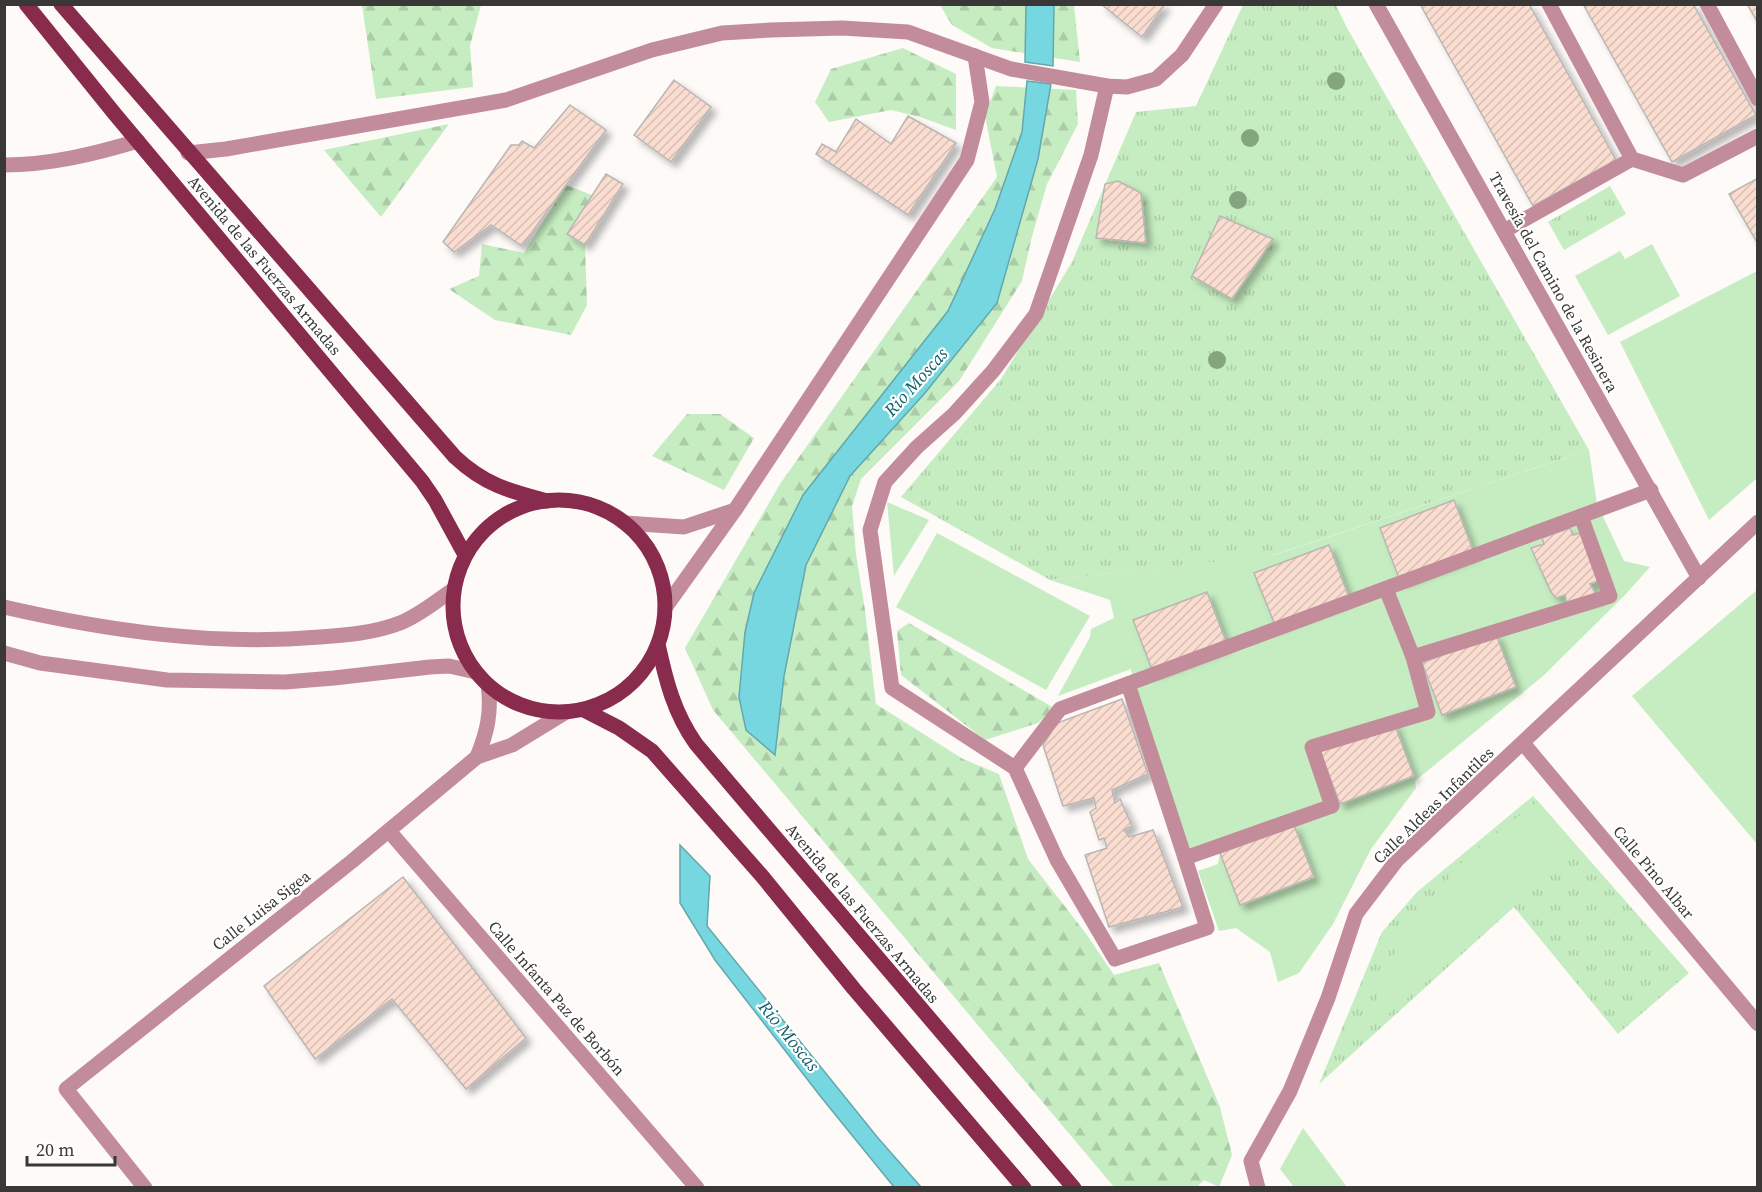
<svg xmlns="http://www.w3.org/2000/svg" width="1762" height="1192" font-family="'Source Serif 4',serif">
<style>
.forest{fill:url(#forest-firs)}
.park{fill:url(#park-tufts)}
.garden{fill:#c6edc1;fill-rule:evenodd}
.water{fill:#76d7e0;stroke:#64a7ad;stroke-width:1.5}
.building{fill:url(#building-hatch);stroke:#b9b6b4;stroke-width:1.5;filter:url(#shadow)}
.lines{fill:none;stroke-linecap:round;stroke-linejoin:round}
.minor{stroke:#c38c9a;stroke-width:15}
.major{stroke:#882b4c;stroke-width:15}
.tree{fill:#84a67e}
.labels{text-anchor:middle;stroke-width:4.5;stroke-linejoin:round;paint-order:stroke}
.street-label{font-size:16px;fill:#393837;stroke:#fff}
.water-label{font-size:18px;font-style:italic;fill:#0e6269;stroke:#fff}
</style>
<defs>
<pattern id="forest-firs" width="22" height="20" patternUnits="userSpaceOnUse" patternTransform="scale(1.5)"><rect width="22" height="20" fill="#c6edc1"/><path d="M5 1l3.5 6h-7zM16 11l3.5 6h-7z" fill="#abcca6"/></pattern>
<pattern id="park-tufts" width="24" height="20" patternUnits="userSpaceOnUse" patternTransform="scale(1.5)"><rect width="24" height="20" fill="#c6edc1"/><path d="M3 7l-1-3M5 7V3M7 7l1-3M15 17l-1-3M17 17v-4M19 17l1-3" fill="none" stroke="#abcca6"/></pattern>
<pattern id="building-hatch" width="6" height="6" patternUnits="userSpaceOnUse" patternTransform="scale(1.5)"><rect width="6" height="6" fill="#fadcd0"/><path d="M-1 1l2-2M0 6l6-6M5 7l2-2" fill="none" stroke="#d7beb3"/></pattern>
<filter id="shadow"><feDropShadow dx="5.5" dy="5.5" stdDeviation="3" flood-color="#0004"/></filter>
</defs>
<rect width="100%" height="100%" fill="#fdfaf8"/>
<g class="forest">
<polygon points="362,5 481,5 470,46 473,87 376,99"/>
<polygon points="940,5 1074,5 1080,62 992,48 952,25"/>
<polygon points="903,48 956,74 956,130 920,117 891,110 829,122 815,102 831,69"/>
<polygon points="996,86 1076,90 1078,124 1047,184 1031,240 1022,281 959,381 861,479 852,506 856,554 865,610 876,704 963,759 999,774 1028,859 1087,935 1114,975 1159,963 1220,1107 1232,1155 1219,1187 1204,1180 1197,1187 1114,1187 713,710 685,648 780,484 997,177 985,116"/>
<polygon points="449,124 381,217 324,150"/>
<polygon points="566,185 592,195 567,234 585,245 587,305 571,335 495,320 449,289 479,276 482,244 524,253"/>
<polygon points="687,414 720,414 754,438 724,490 652,456"/>
<polygon points="909,623 1054,708 1038,723 985,740 901,675 897,631"/>
</g>
<g class="park">
<polygon points="1243,5 1336,5 1346,26 1589,450 1270,556 1050,580 901,497 1001,379 1072,262 1136,112 1196,106"/>
<polygon points="1610,186 1626,214 1564,250 1548,222"/>
<polygon points="1533,796 1689,973 1618,1034 1514,907 1319,1084 1382,932 1417,892"/>
</g>
<g class="garden">
<polygon points="1652,244 1680,296 1608,335 1575,276 1620,251 1625,259"/>
<polygon points="1757,271 1757,478 1709,520 1620,342"/>
<path d="M1589,450l8,54 27,57 26,6 -25,28 -82,81 -128,105 1,7 -45,61 -38,75 -34,49 -21,9 -8,-30 -34,-24 -17,3 -21,-60 20,-7 2,-11 -35,5 -49,-157 -5,-32 -73,27 32,-59 1,-8 23,-11 -4,-18 -60,-20 224,-25zM1396,728l17,48 -73,27 -26,-52z"/>
<polygon points="887,502 929,520 894,576"/>
<polygon points="937,533 1090,616 1046,690 896,607"/>
<polygon points="1757,590 1757,844 1632,696"/>
<polygon points="1538,801 1580,850 1377,1024 1373,1011 1385,975 1404,931 1465,859"/>
<polygon points="1303,1128 1347,1187 1294,1187 1280,1169"/>
</g>
<g class="water">
<polygon points="1026,5 1054,5 1053,66 1025,62"/>
<polygon points="1027,81 1051,84 1038,159 997,303 925,393 850,476 806,565 784,676 775,755 746,730 739,697 745,632 754,593 803,495 948,311 995,209 1022,132"/>
<polygon points="680,845 710,876 707,926 878,1138 921,1187 894,1187 821,1097 715,960 680,903"/>
</g>
<g class="building">
<polygon points="1101,4 1165,4 1142,37"/>
<polygon points="1420,4 1529,4 1616,160 1533,206"/>
<polygon points="1583,4 1693,4 1756,115 1672,162"/>
<polygon points="1747,4 1758,4 1758,23"/>
<polygon points="674,80 711,107 671,162 634,135"/>
<polygon points="570,105 606,130 522,246 491,225 454,252 443,242 511,145 519,145 522,141 534,148"/>
<polygon points="908,116 956,143 908,215 816,154 822,144 836,152 856,119 891,144"/>
<polygon points="606,174 623,184 585,245 567,234"/>
<polygon points="1758,178 1758,244 1729,194"/>
<polygon points="1118,181 1141,193 1146,243 1096,238 1105,184"/>
<polygon points="1220,216 1273,239 1232,299 1192,276"/>
<polygon points="1454,500 1474,553 1400,581 1380,528"/>
<polygon points="1570,528 1573,535 1581,533 1601,580 1590,584 1597,596 1567,604 1565,595 1556,598 1551,592 1531,548 1544,544 1542,538"/>
<polygon points="1329,545 1349,597 1275,625 1254,573"/>
<polygon points="1207,592 1227,644 1153,672 1133,620"/>
<polygon points="1496,634 1516,687 1442,715 1422,663"/>
<polygon points="1122,699 1148,774 1112,790 1115,803 1120,799 1132,826 1124,830 1129,837 1153,830 1183,907 1109,927 1085,855 1107,848 1104,838 1099,840 1090,812 1096,808 1094,798 1063,806 1043,745 1057,723"/>
<polygon points="1394,723 1414,776 1340,804 1320,751"/>
<polygon points="1294,825 1314,877 1240,905 1220,853"/>
<polygon points="403,877 526,1038 466,1089 392,999 315,1059 264,986"/>
</g>
<g class="lines">
<g class="minor">
<polyline points="1376,4 1699,578"/>
<polyline points="1707,4 1758,99"/>
<polyline points="1107,86 1091,155 1036,314 993,371 954,414 917,447 885,482 870,530 892,688 1015,768 1057,860 1115,959 1207,928 1185,858 1332,806 1312,747 1428,712 1413,657 1610,596 1581,516 1651,490"/>
<polyline points="188,153 226,149 506,100 652,50 722,33 771,30 842,28 908,32 1011,69 1107,86 1127,87 1156,79 1182,55 1216,4"/>
<polyline points="1632,159 1683,175 1758,136"/>
<path d="M4,165c46,0 90,-11 134,-24"/>
<polyline points="1504,231 1632,159 1549,4"/>
<polyline points="625,523 684,527 735,510"/>
<polyline points="1386,589 1413,657"/>
<path d="M4,607c104,24 210,39 316,30 27,-2 54,-4 80,-14 20,-8 36,-22 54,-34"/>
<polyline points="665,608 735,510 967,160 982,102 975,56"/>
<polyline points="4,653 40,663 167,680 285,682 334,678 430,667 449,666 476,672"/>
<polyline points="1128,684 1185,858"/>
<polyline points="1523,743 1758,1024"/>
<path d="M477,757c10,-24 15,-45 11,-72"/>
<polyline points="1015,768 1060,709 1581,516"/>
<polyline points="389,831 697,1188"/>
<polyline points="145,1188 66,1089 351,862 477,757 512,745 566,712"/>
<polyline points="1258,1188 1251,1161 1290,1091 1328,998 1356,914 1397,860 1758,522"/>
</g>
<g class="major">
<polyline points="26,4 114,113 422,481 435,500 465,555"/>
<path d="M61,4l394,453c30,28 54,34 92,44"/>
<circle cx="559" cy="606" r="106"/>
<path d="M658,644c8,37 16,69 38,100l378,444"/>
<polyline points="584,710 619,728 652,751 762,876 854,989 1024,1188"/>
</g>
</g>
<g class="tree">
<circle cx="1336" cy="81" r="9"/>
<circle cx="1250" cy="138" r="9"/>
<circle cx="1238" cy="200" r="9"/>
<circle cx="1217" cy="360" r="9"/>
</g>
<g class="labels">
<g class="street-label">
<text transform="translate(265 265) rotate(50)" y="6">Avenida de las Fuerzas Armadas</text>
<text transform="translate(1554 282) rotate(61)" y="6">Travesía del Camino de la Resinera</text>
<text transform="translate(1433 805) rotate(-44)" y="6">Calle Aldeas Infantiles</text>
<text transform="translate(1654 872) rotate(50)" y="6">Calle Pino Albar</text>
<text transform="translate(261 910) rotate(-38)" y="6">Calle Luisa Sigea</text>
<text transform="translate(863 913) rotate(50)" y="6">Avenida de las Fuerzas Armadas</text>
<text transform="translate(557 998) rotate(49)" y="6">Calle Infanta Paz de Borbón</text>
</g>
<g class="water-label">
<text transform="translate(916 382) rotate(-48)" y="6">Rio Moscas</text>
<text transform="translate(789 1036) rotate(51)" y="6">Rio Moscas</text>
</g>
</g>
<rect width="1762" height="1192" fill="none" stroke="#393837" stroke-width="12"/>
<path d="M27 1156v9h88v-9" fill="none" stroke="#393837" stroke-width="3"/>
<text x="36" y="1156" font-size="18" fill="#393837" stroke="#ffffff" stroke-width="4.5" paint-order="stroke">20 m</text>
</svg>
